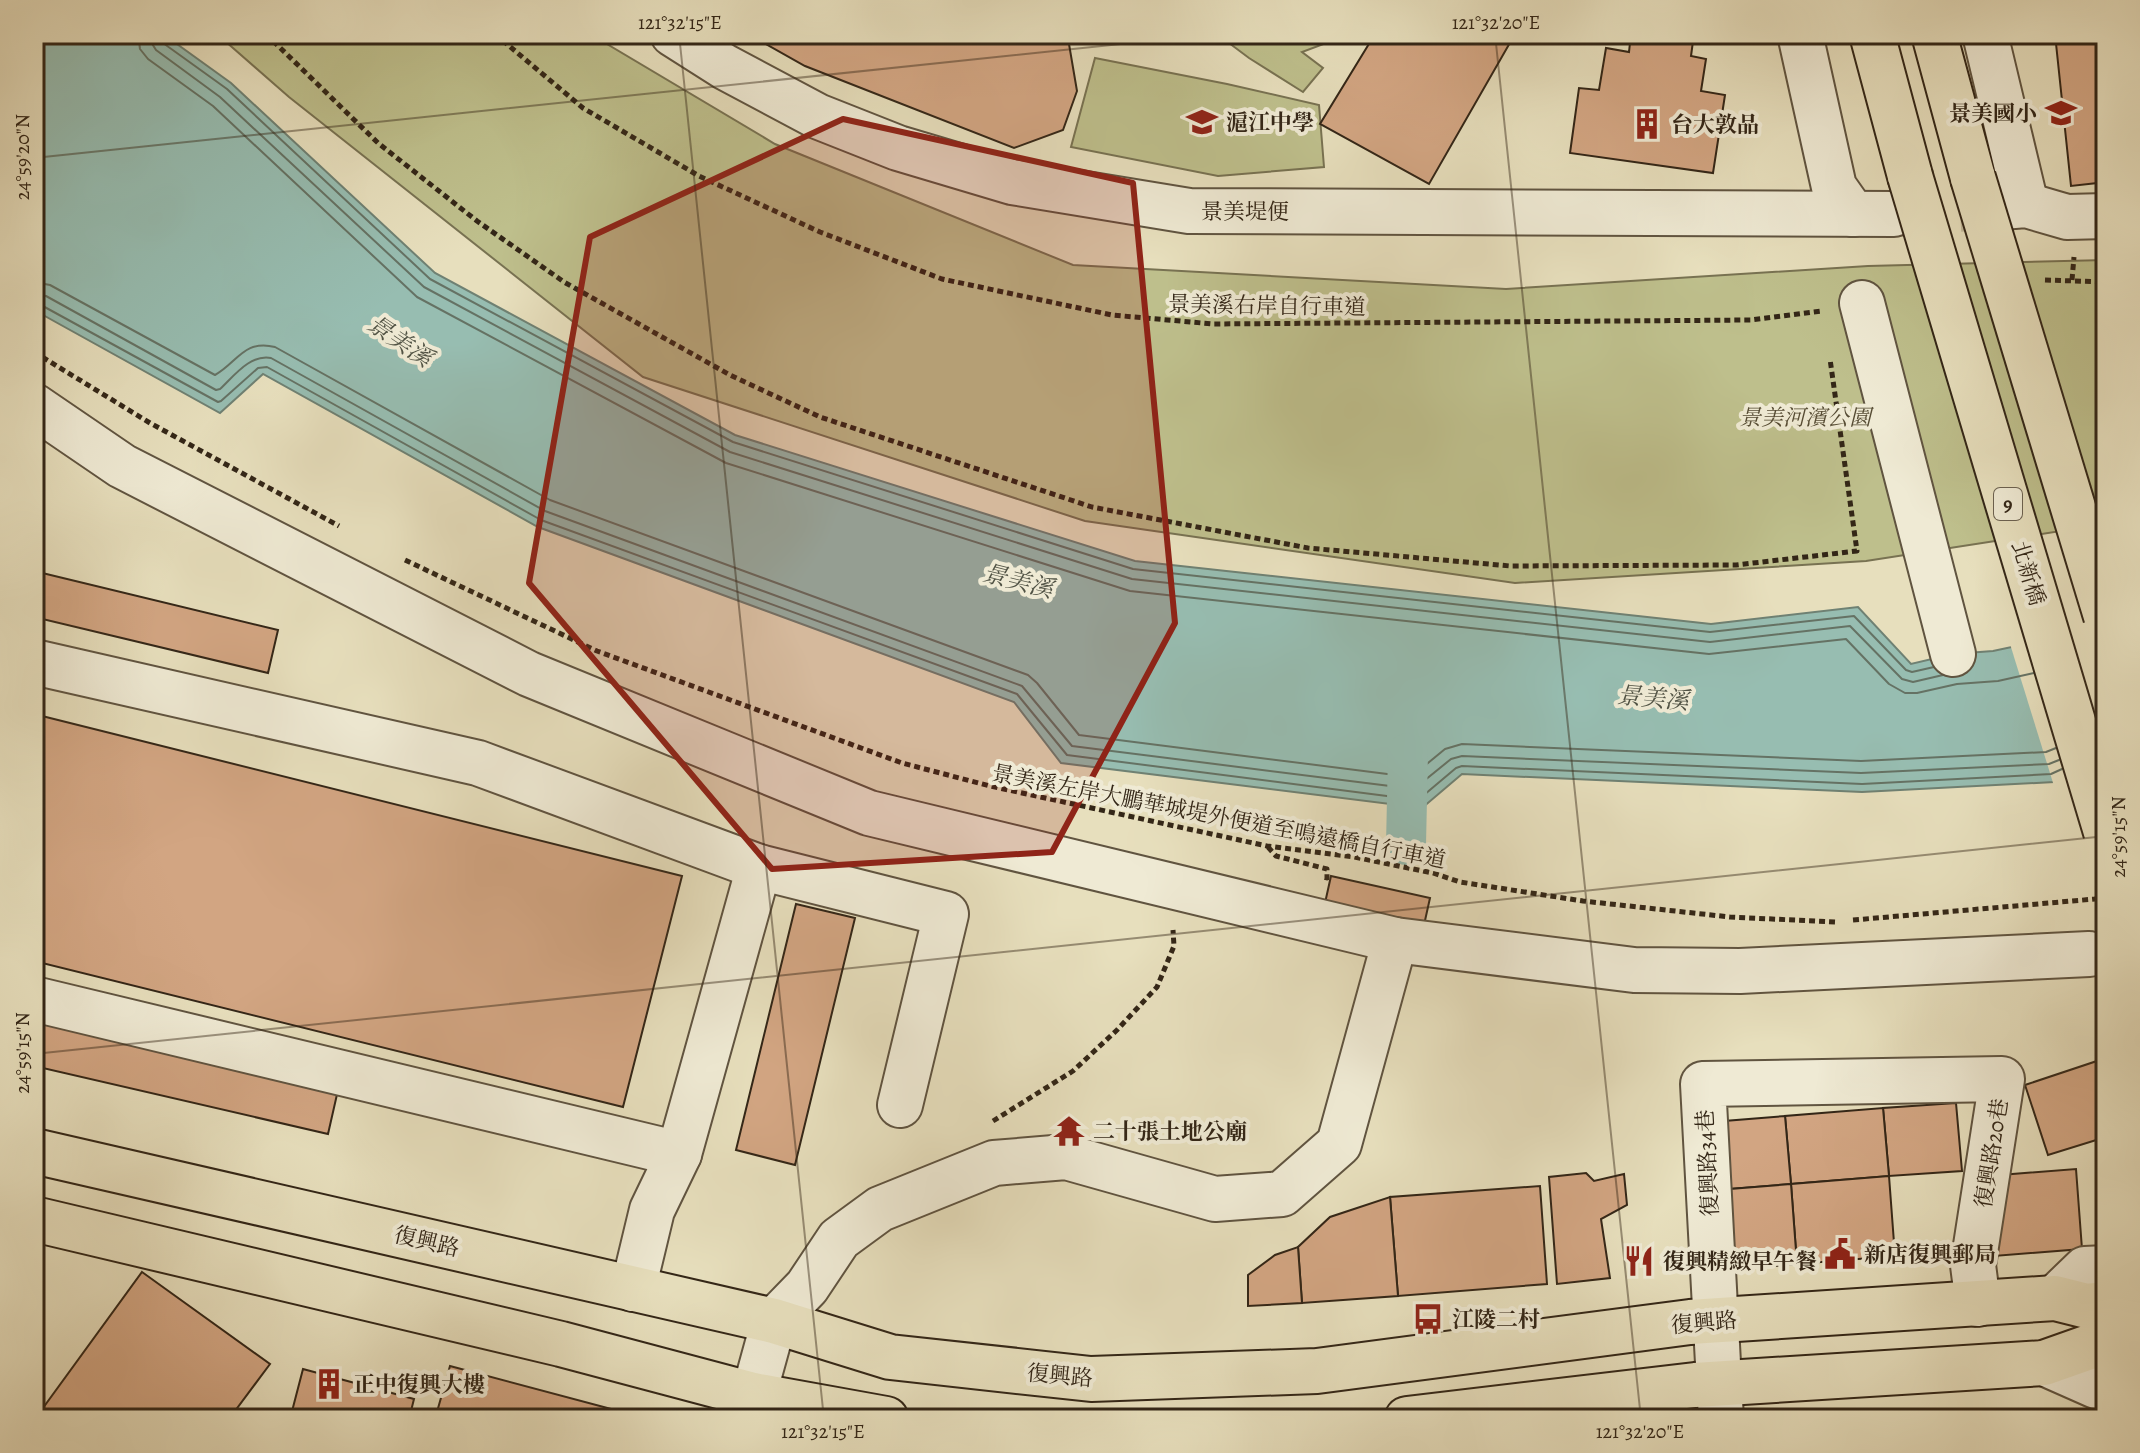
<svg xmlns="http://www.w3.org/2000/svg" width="2140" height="1453" font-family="Alegreya,'Noto Serif TC',serif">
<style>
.green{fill:#bebf8c;stroke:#787252;stroke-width:2}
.water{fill:#97bdb1;stroke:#6f8173;stroke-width:2}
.pier{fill:#e7dfbd}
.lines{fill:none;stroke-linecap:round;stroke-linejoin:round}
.shore{stroke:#657264;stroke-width:2}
.canal{stroke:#97bdb1;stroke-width:40}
.building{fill:#d2a582;stroke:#332617;stroke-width:2}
.minor-tunnel{stroke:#c3ba9c;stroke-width:44;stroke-dasharray:44 22;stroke-linecap:butt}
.minor-casing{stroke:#605440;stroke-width:48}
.major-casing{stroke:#332617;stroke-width:48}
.path{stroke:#332617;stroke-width:5;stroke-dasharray:6 4;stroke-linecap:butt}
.minor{stroke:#efead4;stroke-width:44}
.major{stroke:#e7dfbd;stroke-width:44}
.major-bridge-casing{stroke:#332617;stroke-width:48;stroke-linecap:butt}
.major-bridge{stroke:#e7dfbd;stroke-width:44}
.marked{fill:#8f2418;fill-opacity:0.2;stroke:#8f2418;stroke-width:6;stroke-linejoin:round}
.ticks{fill:none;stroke:#332617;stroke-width:2;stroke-opacity:0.45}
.labels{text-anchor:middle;stroke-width:8;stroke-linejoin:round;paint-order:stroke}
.shield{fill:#efead4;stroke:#6b6150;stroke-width:2}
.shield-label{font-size:20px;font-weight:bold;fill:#332617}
.poi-label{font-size:22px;font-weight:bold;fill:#332617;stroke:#efead4;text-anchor:start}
.street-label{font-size:22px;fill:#332617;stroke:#efead4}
.park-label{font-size:22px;font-style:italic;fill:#564c34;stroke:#efead4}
.water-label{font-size:24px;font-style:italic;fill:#515345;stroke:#efead4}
.neatline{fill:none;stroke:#332617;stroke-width:3}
.ticks-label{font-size:20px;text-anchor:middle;fill:#332617}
</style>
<rect width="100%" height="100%" fill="#e7dfbd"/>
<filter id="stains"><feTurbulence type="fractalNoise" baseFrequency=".0025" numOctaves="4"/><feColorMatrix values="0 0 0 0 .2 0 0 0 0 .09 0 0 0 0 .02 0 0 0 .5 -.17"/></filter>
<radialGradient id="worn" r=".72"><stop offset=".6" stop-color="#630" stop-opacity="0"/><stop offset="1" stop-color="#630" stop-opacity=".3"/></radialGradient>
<g class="green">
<polygon points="217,34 590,34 775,144 1073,265 1506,289 1868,266 2106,260 2106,524 1866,561 1515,583 1085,521 643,377 289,97"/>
<polygon points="1217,34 1350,34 1302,52 1323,68 1303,92 1249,58"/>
<polygon points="1095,58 1227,84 1319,105 1324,167 1218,176 1071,147"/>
</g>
<polygon class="water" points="34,34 163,34 231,83 435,273 735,435 1135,561 1711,624 1858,607 1911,664 1953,654 1993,651 2106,627 2054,782 1862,792 1462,774 1422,808 1061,763 1014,702 538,527 263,374 220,413 34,310"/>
<polygon class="pier" points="2106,623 2106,763 2054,786 2010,644"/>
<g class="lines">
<g class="shore">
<polyline points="138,34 140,49 148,59 213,106 417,297 726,463 1130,591 1709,654 1846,639 1889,684 1905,693 1917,693 1957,684 1998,681 2034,673"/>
<polyline points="150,34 151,42 156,50 220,97 424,287 730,452 1132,579 1710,642 1850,626 1902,679 1913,682 1943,675"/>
<polyline points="160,34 163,43 227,89 430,279 733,442 1133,569 1710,632 1854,616 1906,670 1912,672 1934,667"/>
<path d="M34,282l16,3 165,90c22,-12 29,-36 60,-28l275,153 478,175 9,8 42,52 332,42 34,-28 17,-5 399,17 185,-9 10,-4"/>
<path d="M34,294l12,2 170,94 4,-1c14,-13 30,-35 51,-31l274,153 477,175 50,60 342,43 37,-30 11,-3 399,17 188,-9 10,-4"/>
<polyline points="34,304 41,305 218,402 221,401 258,368 267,367 541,520 1017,694 1067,755 1418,800 1456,768 1462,766 1862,784 2051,774 2062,769"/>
</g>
<polyline class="canal" points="1406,845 1408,753"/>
</g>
<g class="building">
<polygon points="748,34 1057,34 1069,44 1077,91 1063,130 1014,148 805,66"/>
<polygon points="1375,34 1515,34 1429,184 1320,124"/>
<polygon points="1631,34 1694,34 1691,56 1706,59 1701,91 1725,95 1713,173 1570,153 1579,88 1599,90 1606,48 1629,52"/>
<polygon points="2055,34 2106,34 2106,182 2071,186"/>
<polygon points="34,571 278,630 268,673 34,617"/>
<polygon points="34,714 682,876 623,1107 34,961"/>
<polygon points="1331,876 1430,898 1424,925 1325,903"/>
<polygon points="796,904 855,918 795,1165 736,1150"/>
<polygon points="34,1020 338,1090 328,1134 34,1066"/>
<polygon points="2106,1058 2106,1137 2048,1155 2025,1085"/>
<polygon points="1956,1103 1962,1171 1889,1176 1883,1108"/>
<polygon points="1883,1108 1889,1176 1791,1184 1785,1116"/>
<polygon points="1785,1116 1791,1184 1692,1192 1687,1124"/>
<polygon points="2076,1169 2082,1249 1994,1256 1988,1176"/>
<polygon points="1586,1173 1594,1181 1624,1174 1627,1205 1601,1219 1610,1278 1557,1284 1549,1177"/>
<polygon points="1889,1176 1895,1256 1797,1264 1791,1184"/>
<polygon points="1791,1184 1797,1264 1698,1272 1692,1192"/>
<polygon points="1540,1186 1547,1284 1398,1296 1390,1197"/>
<polygon points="1390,1197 1398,1296 1302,1303 1298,1247 1330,1217"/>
<polygon points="1298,1247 1302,1303 1248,1306 1248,1275 1275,1255"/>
<polygon points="142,1272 270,1364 229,1419 35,1419"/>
<polygon points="450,1366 645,1418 435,1419"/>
<polygon points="303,1369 414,1399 409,1419 290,1419"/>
<polygon points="1938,1414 1938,1419 1828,1419"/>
</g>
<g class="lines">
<polyline class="minor-tunnel" points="1894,214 2002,207"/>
<defs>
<g id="minor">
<polyline points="673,34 725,67 817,116 898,148 1012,182 1189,211 1894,214"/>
<polyline points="1800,34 1834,187 1853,214"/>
<polyline points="1985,34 2026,205"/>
<polyline points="2002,207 2026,205 2067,217 2106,216"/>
<polyline points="1862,303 1953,654"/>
<polyline points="34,406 122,466 529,674 869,813 1395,940 1634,970 1740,971 2089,954"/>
<polyline points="34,662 478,763 759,867 946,914 900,1105"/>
<polyline points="34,999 679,1154"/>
<polyline points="633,1289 652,1210 679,1154 759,867"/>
<polyline points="2055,1298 2085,1269 2106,1268"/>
<polyline points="2044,1363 2096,1386 2106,1385"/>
<polyline points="747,1419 774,1321 807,1287 839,1239 880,1209 994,1163 1066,1157 1215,1199 1282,1194 1339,1144 1395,940"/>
<polyline points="1721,1419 1703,1084 2002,1079 1973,1265 1978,1304"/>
</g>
<g id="major">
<polyline points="1872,34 1910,176"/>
<polyline points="1934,34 1973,178"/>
<polyline points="34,1151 774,1321 890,1357 1091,1379 1317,1371 1690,1322 2055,1298 2087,1306 2106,1304"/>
<polyline points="34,1219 561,1344 753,1395 886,1419"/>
<polyline points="1407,1419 1695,1385 2044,1363 2095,1345 2106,1344"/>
</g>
</defs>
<use href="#minor" class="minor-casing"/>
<use href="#major" class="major-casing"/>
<g class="path">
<polyline points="266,34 378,143 477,221 564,282 730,375 820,417 1092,507 1308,548 1510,566 1736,565 1857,551 1830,359"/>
<polyline points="495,34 583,108 699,176 820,232 942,279 1112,315 1213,324 1751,320 1822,311"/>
<polyline points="2045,280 2106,282"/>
<polyline points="2072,280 2074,257"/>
<polyline points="34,352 150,423 339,526"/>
<polyline points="405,560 597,651 902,763 990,786 1267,846 1354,857 1433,873 1460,882 1583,901 1730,917 1835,922"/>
<polyline points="1268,847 1276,856 1327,869 1327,878 1324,877"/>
<polyline points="1853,920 2095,899 2106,896"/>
<polyline points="993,1121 1073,1071 1117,1030 1157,987 1174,946 1173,930"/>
</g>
<use href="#minor" class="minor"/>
<use href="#major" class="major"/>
<defs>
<g id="major-bridge">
<polyline points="1910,176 2106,832"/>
<polyline points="1973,178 2106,616"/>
</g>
</defs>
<use href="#major-bridge" class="major-bridge-casing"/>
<use href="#major-bridge" class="major-bridge"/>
</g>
<path class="marked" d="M843,119l290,64 42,440 -123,229 -280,17 -243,-286 61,-346z"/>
<path class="ticks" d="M679,34l145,1385M1495,34l146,1385M34,158l1182,-124M34,1054l2072,-218"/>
<defs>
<symbol id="school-bare" viewBox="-9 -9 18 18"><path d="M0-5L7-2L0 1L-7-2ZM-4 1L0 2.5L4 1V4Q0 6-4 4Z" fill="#8f2418" stroke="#efead4" stroke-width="2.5" paint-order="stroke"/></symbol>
<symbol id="building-bare" viewBox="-9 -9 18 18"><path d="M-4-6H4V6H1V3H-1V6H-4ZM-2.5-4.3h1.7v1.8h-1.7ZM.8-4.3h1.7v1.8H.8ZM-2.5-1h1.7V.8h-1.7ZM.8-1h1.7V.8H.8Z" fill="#8f2418" stroke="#efead4" stroke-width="2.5" paint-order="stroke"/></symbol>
<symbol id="temple-bare" viewBox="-9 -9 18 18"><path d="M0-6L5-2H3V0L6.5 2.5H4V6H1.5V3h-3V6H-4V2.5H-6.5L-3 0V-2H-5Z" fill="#8f2418" stroke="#efead4" stroke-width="2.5" paint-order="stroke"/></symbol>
<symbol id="civic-bare" viewBox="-9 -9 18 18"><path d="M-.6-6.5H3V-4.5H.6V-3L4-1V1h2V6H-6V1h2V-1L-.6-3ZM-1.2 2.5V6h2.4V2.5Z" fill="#8f2418" stroke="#efead4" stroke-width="2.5" paint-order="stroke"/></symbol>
<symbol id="restaurant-bare" viewBox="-9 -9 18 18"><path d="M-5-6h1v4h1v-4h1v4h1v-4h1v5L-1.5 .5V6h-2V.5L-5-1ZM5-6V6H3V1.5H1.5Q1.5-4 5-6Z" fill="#8f2418" stroke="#efead4" stroke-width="2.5" paint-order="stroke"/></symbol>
<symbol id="bus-bare" viewBox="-9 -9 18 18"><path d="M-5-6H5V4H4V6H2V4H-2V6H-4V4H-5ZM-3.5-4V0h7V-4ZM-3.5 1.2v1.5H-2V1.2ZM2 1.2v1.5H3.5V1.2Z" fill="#8f2418" stroke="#efead4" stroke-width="2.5" paint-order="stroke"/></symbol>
</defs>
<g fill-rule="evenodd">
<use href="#school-bare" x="2039" y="91" width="44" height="44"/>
<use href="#school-bare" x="1180" y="100" width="44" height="44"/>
<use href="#building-bare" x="1625" y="102" width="44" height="44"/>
<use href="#temple-bare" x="1047" y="1109" width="44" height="44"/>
<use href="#civic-bare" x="1818" y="1232" width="44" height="44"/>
<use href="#restaurant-bare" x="1617" y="1239" width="44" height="44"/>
<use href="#bus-bare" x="1406" y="1297" width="44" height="44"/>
<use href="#building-bare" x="307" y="1362" width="44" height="44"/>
</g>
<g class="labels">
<rect class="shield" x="1994" y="488" width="28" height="32" rx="6"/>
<g class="shield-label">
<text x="2008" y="511">9</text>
</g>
<g class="poi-label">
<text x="2037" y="121" text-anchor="end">景美國小</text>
<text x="1226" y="130">滬江中學</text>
<text x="1671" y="132">台大敦品</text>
<text x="1093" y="1139">二十張土地公廟</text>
<text x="1864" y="1262">新店復興郵局</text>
<text x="1663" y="1269">復興精緻早午餐</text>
<text x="1452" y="1327">江陵二村</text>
<text x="353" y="1392">正中復興大樓</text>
</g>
<g class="street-label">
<text x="1245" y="219">景美堤便</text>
<text transform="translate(1267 305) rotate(1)" y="8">景美溪右岸自行車道</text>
<text transform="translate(2029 573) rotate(73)" y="8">北新橋</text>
<text transform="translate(1219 816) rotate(11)" y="8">景美溪左岸大鵬華城堤外便道至鳴遠橋自行車道</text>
<text transform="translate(1991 1153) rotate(-81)" y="8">復興路20巷</text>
<text transform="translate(1707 1163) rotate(-93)" y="8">復興路34巷</text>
<text transform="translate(427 1241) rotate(13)" y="8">復興路</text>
<text transform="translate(1704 1322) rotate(-5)" y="8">復興路</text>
<text transform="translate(1060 1375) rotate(5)" y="8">復興路</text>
</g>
<g class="park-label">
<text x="1805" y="425">景美河濱公園</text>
</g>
<g class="water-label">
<text transform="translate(400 341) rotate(34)" y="8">景美溪</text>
<text transform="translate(1018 581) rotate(14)" y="8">景美溪</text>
<text transform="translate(1653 698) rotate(5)" y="8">景美溪</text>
</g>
</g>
<rect width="2140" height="1453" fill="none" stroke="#e7dfbd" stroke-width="88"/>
<rect x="44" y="44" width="2052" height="1365" class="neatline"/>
<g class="ticks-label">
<text x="680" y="29">121°32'15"E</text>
<text x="1496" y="29">121°32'20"E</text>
<text transform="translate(22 157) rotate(-90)" y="7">24°59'20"N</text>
<text transform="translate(2118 837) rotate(-90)" y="7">24°59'15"N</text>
<text transform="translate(22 1053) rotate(-90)" y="7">24°59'15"N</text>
<text x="823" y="1438">121°32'15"E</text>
<text x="1640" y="1438">121°32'20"E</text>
</g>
<rect width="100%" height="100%" filter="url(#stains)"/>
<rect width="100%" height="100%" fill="url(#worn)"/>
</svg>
